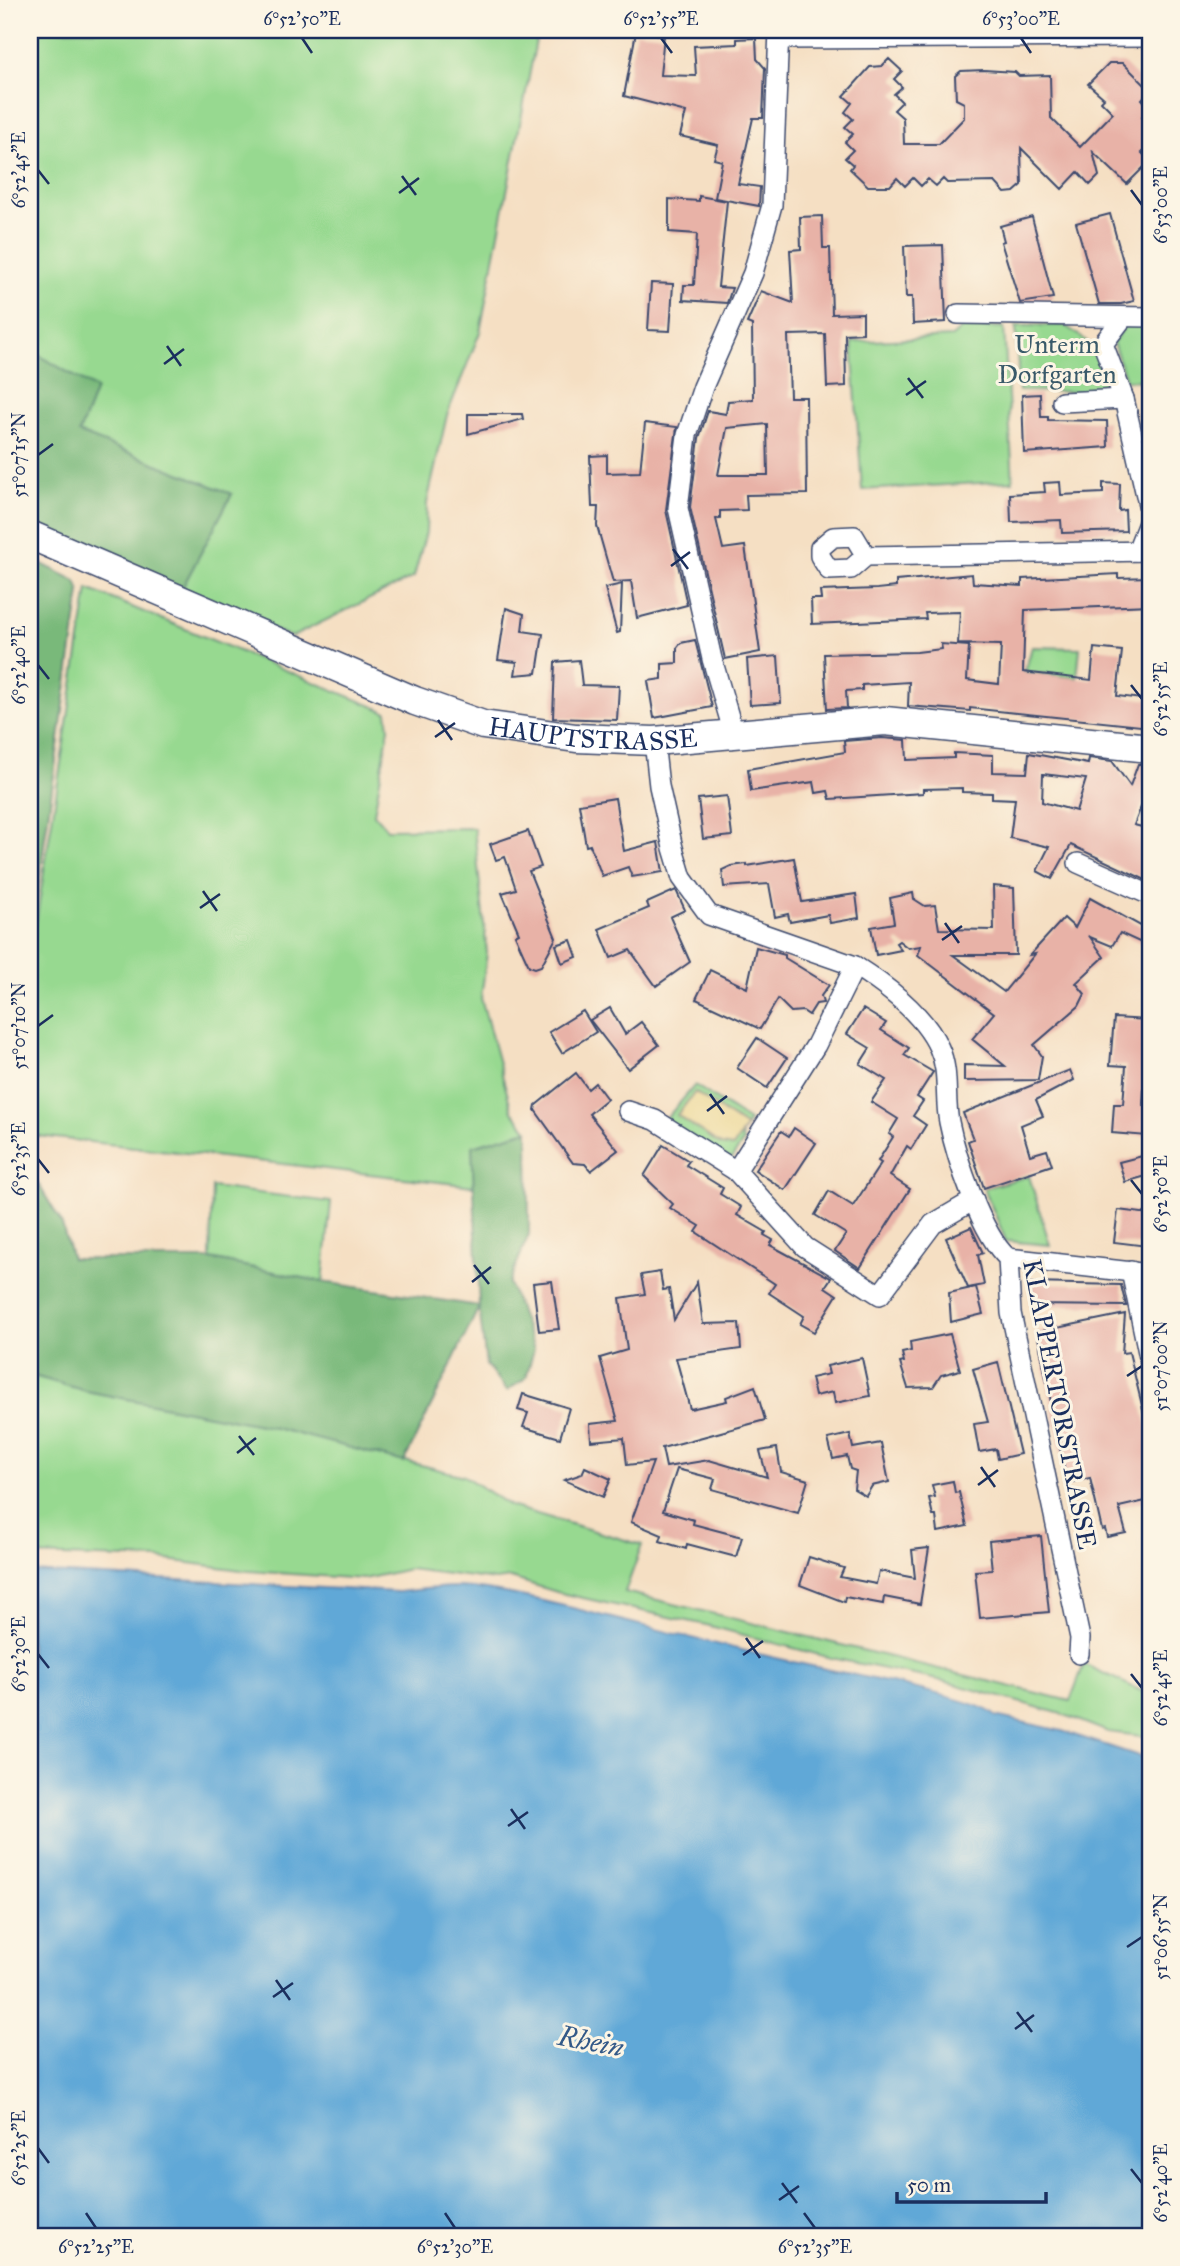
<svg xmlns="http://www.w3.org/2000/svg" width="1180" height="2266" font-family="'IM FELL Great Primer',serif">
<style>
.green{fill:#97d990;stroke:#598477;stroke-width:2}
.forest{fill:#79b97a;stroke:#4a746c;stroke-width:2}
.sand{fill:#eeda9e;stroke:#84847e;stroke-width:2}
.water{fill:#60a8d7;stroke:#3e6c9a;stroke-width:2}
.building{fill:#e8b2a7;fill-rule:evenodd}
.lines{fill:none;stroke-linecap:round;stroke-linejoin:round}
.street-casing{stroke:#3c496d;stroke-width:22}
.secondary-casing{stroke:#3c496d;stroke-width:31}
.street{stroke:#fff;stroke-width:19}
.secondary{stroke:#fff;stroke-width:28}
.ticks{fill:none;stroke:#1b2f5e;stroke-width:2.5}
.labels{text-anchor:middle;stroke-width:6;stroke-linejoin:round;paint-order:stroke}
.park-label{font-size:26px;fill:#3a5a6a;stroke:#fcf5e5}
.street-label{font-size:26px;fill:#1b2f5e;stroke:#fcf5e5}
.water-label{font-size:28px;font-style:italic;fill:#335988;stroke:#fcf5e5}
.neatline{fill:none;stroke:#1b2f5e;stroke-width:2.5}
.ticks-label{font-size:18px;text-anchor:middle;fill:#1b2f5e}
</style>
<rect width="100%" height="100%" fill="#fcf5e5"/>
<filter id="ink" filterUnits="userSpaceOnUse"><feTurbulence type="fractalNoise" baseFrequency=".0143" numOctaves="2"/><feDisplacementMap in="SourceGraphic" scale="14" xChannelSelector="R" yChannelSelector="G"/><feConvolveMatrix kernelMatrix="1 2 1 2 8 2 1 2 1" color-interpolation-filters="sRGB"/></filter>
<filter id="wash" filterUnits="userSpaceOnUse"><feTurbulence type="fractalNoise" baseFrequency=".00686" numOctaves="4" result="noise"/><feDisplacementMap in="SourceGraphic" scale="28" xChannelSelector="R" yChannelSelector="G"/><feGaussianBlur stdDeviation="1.57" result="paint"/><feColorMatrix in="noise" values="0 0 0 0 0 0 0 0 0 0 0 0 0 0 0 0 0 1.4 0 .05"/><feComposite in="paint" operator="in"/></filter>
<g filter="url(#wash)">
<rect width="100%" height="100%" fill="#f5dfc3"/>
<g class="green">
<polygon points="30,30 538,30 480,332 447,415 427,503 426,532 414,577 292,637 180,592 232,494 79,433 96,389 30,350"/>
<polygon points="1150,324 1150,381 1126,380 1113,343 1125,326"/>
<path d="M1064,325c23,15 59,39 33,67l-78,-1 -3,-65z"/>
<polygon points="1004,327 1013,481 862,490 852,342 952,337 962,328"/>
<polygon points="88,589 387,712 389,728 374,814 387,829 474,828 487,953 481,998 512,1111 528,1130 472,1146 474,1186 30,1135 30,961"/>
<polygon points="1032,647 1080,648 1077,678 1025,672"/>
<polygon points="695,1085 749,1121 741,1134 743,1142 730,1161 665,1120"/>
<polygon points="1029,1176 1050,1245 1006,1241 984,1188"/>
<polygon points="212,1187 331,1202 323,1282 210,1259"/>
<polygon points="30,1375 86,1391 271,1427 464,1476 510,1506 642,1545 625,1592 1070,1701 1084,1664 1150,1695 1150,1737 1108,1732 1065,1715 943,1681 831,1658 706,1625 560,1593 511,1578 496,1580 409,1569 364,1579 248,1571 160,1559 30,1555"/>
</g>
<g class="forest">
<polygon points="30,350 96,389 79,433 232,494 180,592 84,550 30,521"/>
<polygon points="30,558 76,581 80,592 30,943"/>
<polygon points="528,1130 529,1234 509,1283 534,1349 526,1378 507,1391 486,1365 479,1307 404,1462 271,1427 86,1391 30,1375 30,1170 61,1222 72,1259 210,1259 323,1282 479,1306 472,1146"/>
</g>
<polygon class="sand" points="695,1092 746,1127 733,1147 721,1145 677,1115"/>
<path class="water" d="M30,1572l368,20c19,-2 40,-5 59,-5 44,2 107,19 151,30 80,20 161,41 242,57 23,5 138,28 145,42l67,15 80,26 8,5v474h-1120z"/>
<g id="blocks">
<g class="building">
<polygon points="636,32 664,35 660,75 696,76 694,46 737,44 737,39 756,38 757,59 765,68 763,118 753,118 738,184 760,187 759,206 715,198 722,161 714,159 718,145 680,136 686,112 624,96"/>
<polygon points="889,59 902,71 894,79 902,87 894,94 902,102 894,110 903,118 904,144 939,144 964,118 964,103 956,99 955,76 961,71 984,70 1015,72 1019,76 1050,75 1051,118 1080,147 1113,113 1101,101 1104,98 1088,84 1109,63 1123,63 1150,90 1142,99 1150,108 1142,117 1150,125 1142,136 1150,145 1142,153 1150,161 1127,184 1093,152 1099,176 1090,185 1078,172 1062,189 1021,148 1022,185 1014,192 1005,193 995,182 947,183 943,179 936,186 928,179 921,186 913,178 905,186 897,178 890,186 868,186 850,169 853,165 845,158 853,150 845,142 853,134 845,127 853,119 845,112 852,103 844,96 870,67 882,66"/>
<polygon points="699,196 727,201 718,287 732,288 727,303 683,300 684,285 694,285 697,234 669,232 669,199 699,201"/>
<polygon points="1110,214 1134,301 1121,304 1099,304 1076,223"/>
<path d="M822,216l1,32h7l2,66 31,-1v20l-18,1 1,52 -19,1 -2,-53 -37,1 2,62h16l1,97 -61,1 1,15 -27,1v7l-4,1 7,30 22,-3 15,106 -35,7 -35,-152 9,-69 9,-27 18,3 2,-13 25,-2 -1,-74 -5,-2 14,-32 32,12 -3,-53 11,-1 -1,-32zM767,424l1,51h-50l9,-47z"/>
<polygon points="1032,217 1053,298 1020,303 1001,242 1004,241 1000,226"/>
<polygon points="943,245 946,322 913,324 912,297 906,297 904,246"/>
<polygon points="651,283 673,284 670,331 648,330"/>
<polygon points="1040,394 1041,417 1048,417 1048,420 1107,421 1108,447 1024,453 1022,395"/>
<polygon points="468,414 522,414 523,419 468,434"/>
<polygon points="645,423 677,427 666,510 687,605 637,618 631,581 613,582 597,526 598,507 592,507 590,456 607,455 607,473 640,472"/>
<polygon points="1060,482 1061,495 1103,493 1103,483 1120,484 1119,511 1125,510 1126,531 1062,533 1061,520 1011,522 1010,494 1045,492 1044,483"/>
<polygon points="972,574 973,583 1022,586 1022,579 1118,574 1118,578 1150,577 1150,605 1025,610 1023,672 1091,680 1094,648 1122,651 1117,696 1150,700 1150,727 970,708 970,711 908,706 909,682 862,685 862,690 846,691 847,708 827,709 824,654 917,652 942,649 941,644 969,646 967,680 999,684 1001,645 958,644 960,612 925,613 926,619 812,624 811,599 821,599 820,591 877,589 896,587 896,581"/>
<polygon points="622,584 620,632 617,633 605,588"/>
<polygon points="506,608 524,614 522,631 543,634 537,673 515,675 517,662 498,660"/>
<polygon points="695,640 712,707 654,718 648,681 662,679 662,664 677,663 677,648 681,643"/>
<polygon points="778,656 781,703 750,705 747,659"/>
<polygon points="579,660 582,685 619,686 617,720 553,718 555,662"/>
<path d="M882,738l24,2 1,20 47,-2v-5l39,2v17l34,1 2,-20 59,11 1,-6 23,3 18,25 8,-22h12v20l-16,41 16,4v53l-79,-37 -19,34 -15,-8 12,-24 -39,-9 5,-39 -23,-1v-5l-30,-1v-4l-39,1v4l-93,6 -2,-8 -12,2 -2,-11 -63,9 -3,-22 97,-17 -1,-11zM1043,774l43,5 -10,32 -34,-9z"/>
<polygon points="727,796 732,836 703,839 698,799"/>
<polygon points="615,798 624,851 658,842 663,872 632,877 628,867 602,876 590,845 586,846 579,804"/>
<polygon points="528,831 541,867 529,871 556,938 541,966 535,968 529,966 523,953 515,935 519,933 502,893 516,889 505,857 496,860 490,844"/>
<polygon points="794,858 802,902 856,894 859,918 830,923 828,915 790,922 788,914 775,917 769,884 724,887 722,870 731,866 747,864 747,866"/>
<polygon points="993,886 1014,888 1016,955 953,955 1004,992 1035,954 1030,955 1064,918 1075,928 1090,898 1150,931 1150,947 1120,933 1112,946 1090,937 1104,957 1076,983 1085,994 1079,1006 1034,1045 1042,1056 1038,1080 964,1081 964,1065 1005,1066 972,1039 994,1013 918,955 921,946 908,948 899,941 896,943 901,950 876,955 871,927 894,923 890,898 913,893 914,899 925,906 935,905 939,929 994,930"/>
<polygon points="676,890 685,910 670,917 690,962 656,986 630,950 611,958 599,929 649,908 647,903"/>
<polygon points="571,940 577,957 562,963 556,945"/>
<polygon points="756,947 785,955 785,958 829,985 821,996 823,1003 816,1004 809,1015 803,1011 791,1012 778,999 760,1029 696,999 710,970 747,988"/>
<polygon points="610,1008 625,1034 641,1022 659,1045 628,1069 590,1020"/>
<polygon points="863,1009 886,1023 881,1030 909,1048 904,1055 933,1072 917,1097 923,1101 913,1116 926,1125 911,1149 907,1146 890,1176 910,1189 860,1268 835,1251 846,1234 815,1215 829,1191 853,1206 881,1163 878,1161 893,1137 889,1134 898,1119 871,1102 886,1080 860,1064 870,1048 847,1034"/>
<polygon points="583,1011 596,1032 562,1053 549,1032"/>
<polygon points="1114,1018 1148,1020 1143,1106 1150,1107 1147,1136 1112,1133 1114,1104 1123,1104 1126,1066 1110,1065"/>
<polygon points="757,1038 787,1058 767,1088 737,1068"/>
<polygon points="1070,1070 1074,1080 1036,1100 1043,1116 1021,1125 1030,1155 1047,1150 1052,1165 984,1188 968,1141 973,1139 963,1113"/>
<polygon points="576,1073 588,1089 595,1083 607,1099 589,1114 618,1150 591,1171 585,1164 573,1163 535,1110 536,1105"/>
<polygon points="794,1128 816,1143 785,1190 755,1170 781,1131 789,1136"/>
<polygon points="663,1145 689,1161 686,1165 723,1188 720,1194 741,1207 737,1215 766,1232 764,1235 773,1240 770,1245 831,1278 825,1287 837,1295 814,1332 800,1324 804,1316 769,1293 775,1284 696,1232 700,1226 670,1208 673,1204 644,1176"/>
<polygon points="1150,1154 1150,1175 1125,1182 1119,1162"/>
<polygon points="1118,1210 1150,1214 1147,1246 1114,1242"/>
<polygon points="971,1227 983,1253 978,1255 984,1285 968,1288 946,1238"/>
<polygon points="660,1272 663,1290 669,1289 674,1320 697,1282 703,1324 739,1323 741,1349 676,1358 690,1409 727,1401 726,1397 755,1386 765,1420 662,1448 666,1467 709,1460 767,1477 760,1451 777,1448 781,1472 808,1480 798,1513 712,1489 715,1479 677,1469 663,1511 694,1520 693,1524 742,1537 736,1557 687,1544 686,1549 660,1541 662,1535 631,1522 653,1462 627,1465 624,1438 591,1441 590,1424 618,1421 600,1358 627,1350 620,1298 645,1294 641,1275"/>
<polygon points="552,1281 559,1329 539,1331 533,1283"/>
<polygon points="1030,1283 1121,1285 1126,1306 1030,1305"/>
<polygon points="976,1287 983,1314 951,1322 949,1293"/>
<polygon points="1125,1314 1122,1353 1129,1352 1150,1438 1150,1500 1119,1507 1126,1533 1107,1537 1105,1529 1102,1530 1090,1478 1067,1483 1037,1332"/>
<polygon points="950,1334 960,1370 941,1375 933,1387 908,1388 900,1363 904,1362 902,1353 911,1351 910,1342"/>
<polygon points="862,1358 870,1396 835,1403 833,1392 815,1396 811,1378 829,1374 827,1366"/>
<polygon points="998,1362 1020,1454 998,1459 996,1449 979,1452 974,1424 988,1422 973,1369"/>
<polygon points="523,1394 569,1408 560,1438 523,1427 528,1413 518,1410"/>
<polygon points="850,1434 853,1448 881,1443 889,1482 872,1486 866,1496 854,1489 856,1471 850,1469 847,1456 833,1459 828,1439"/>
<polygon points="585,1467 611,1479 603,1497 564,1480 582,1474"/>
<polygon points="953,1481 955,1493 959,1492 967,1526 938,1532 936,1516 933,1516 929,1498 935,1497 932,1485"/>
<polygon points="1041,1536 1049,1612 980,1618 975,1571 992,1570 989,1541"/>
<polygon points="929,1548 920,1604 884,1597 883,1604 845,1597 844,1602 800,1585 809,1557 844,1568 840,1577 876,1584 879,1571 915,1578 912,1550"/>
</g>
</g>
</g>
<g filter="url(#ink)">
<use href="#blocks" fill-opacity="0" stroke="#3c496d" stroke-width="2"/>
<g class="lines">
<defs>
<g id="street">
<polyline points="780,39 1150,37"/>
<polyline points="958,314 1150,317"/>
<polyline points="1122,319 1103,344 1124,399 1150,513"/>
<polyline points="1062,402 1124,399"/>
<polyline points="1137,551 1150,518"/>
<polyline points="866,556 854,536 833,537 820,548 820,556 829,570 851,569 866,556 1150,551"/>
<polyline points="734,734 712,659 678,508 687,435 703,387 753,273 772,205 779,30"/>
<path d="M654,741l5,45 14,62 9,30 27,37 146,51c30,19 69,48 84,82 11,24 5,49 10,74 7,35 33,114 59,136l3,55 69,325 -1,16"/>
<polyline points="1078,863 1150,895"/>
<polyline points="855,966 816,1045 736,1171 805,1247 880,1295 933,1224 974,1200"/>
<polyline points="628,1111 655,1120 736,1171"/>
<polyline points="1008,1258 1150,1274"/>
<polyline points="1131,1271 1150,1362"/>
</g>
<g id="secondary">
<path id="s1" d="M30,535l385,166 68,24 93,13 78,3 231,-20 265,27"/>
</g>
</defs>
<use href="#street" class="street-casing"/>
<use href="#secondary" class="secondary-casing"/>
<use href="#street" class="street"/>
<use href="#secondary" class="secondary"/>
</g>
</g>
<path class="ticks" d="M302,38l10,15M661,38l11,15M1021,38l10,15M38,170l11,14M402,176l14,19M1131,190l11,15M399,193l20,-15M167,346l14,20M164,364l20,-15M908,378l15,20M906,395l20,-14M38,455l15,-11M673,549l15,20M671,566l19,-14M38,665l11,14M1131,685l11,14M438,720l14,20M435,737l20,-14M203,891l14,20M200,908l20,-14M945,923l14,20M942,940l20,-14M38,1026l15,-11M710,1094l14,20M707,1111l20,-15M38,1159l11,14M1131,1180l11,14M474,1265l15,19M472,1282l19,-15M1127,1376l15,-10M239,1436l15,19M237,1453l19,-15M981,1467l14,20M978,1485l20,-15M746,1638l14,20M38,1654l11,14M743,1655l20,-14M1131,1674l11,14M511,1809l14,20M508,1826l20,-14M1127,1947l15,-10M276,1980l14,20M273,1997l20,-14M1017,2012l15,20M1015,2029l19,-14M38,2148l11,15M1131,2169l11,14M782,2183l15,20M779,2200l20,-14M86,2213l10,15M445,2213l10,15M804,2213l11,15"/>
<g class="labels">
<g class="park-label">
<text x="1057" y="353">Unterm<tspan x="1057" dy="30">Dorfgarten</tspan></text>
</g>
<g class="street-label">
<text dy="9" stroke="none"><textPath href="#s1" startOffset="602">HAUPTSTRASSE</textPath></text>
<text transform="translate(1060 1404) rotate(79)" y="9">KLAPPERTORSTRASSE</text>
</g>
<g class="water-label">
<text transform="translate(591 2041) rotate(11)" y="10">Rhein</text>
</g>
</g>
<rect width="1180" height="2266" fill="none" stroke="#fcf5e5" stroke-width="77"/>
<path d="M897 2192v10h149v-10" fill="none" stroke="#1b2f5e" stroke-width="3.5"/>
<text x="907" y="2192" font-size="21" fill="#1b2f5e" stroke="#fcf5e5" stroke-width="5" paint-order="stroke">50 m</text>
<rect x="38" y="38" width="1104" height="2190" class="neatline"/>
<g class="ticks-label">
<text x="302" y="25">6°52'50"E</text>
<text x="661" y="25">6°52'55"E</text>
<text x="1021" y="25">6°53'00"E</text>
<text transform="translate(19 170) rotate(-90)" y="6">6°52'45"E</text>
<text transform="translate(1161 205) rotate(-90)" y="6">6°53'00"E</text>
<text transform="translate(19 455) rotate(-90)" y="6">51°07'15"N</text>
<text transform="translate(19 665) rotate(-90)" y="6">6°52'40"E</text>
<text transform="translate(1161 699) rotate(-90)" y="6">6°52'55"E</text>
<text transform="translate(19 1026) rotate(-90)" y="6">51°07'10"N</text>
<text transform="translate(19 1159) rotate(-90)" y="6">6°52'35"E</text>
<text transform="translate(1161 1194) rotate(-90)" y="6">6°52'50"E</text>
<text transform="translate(1161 1366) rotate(-90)" y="6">51°07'00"N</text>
<text transform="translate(19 1654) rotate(-90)" y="6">6°52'30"E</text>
<text transform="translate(1161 1688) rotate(-90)" y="6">6°52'45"E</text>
<text transform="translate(1161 1937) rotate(-90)" y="6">51°06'55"N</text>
<text transform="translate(19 2148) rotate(-90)" y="6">6°52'25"E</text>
<text transform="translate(1161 2183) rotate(-90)" y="6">6°52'40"E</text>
<text x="96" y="2253">6°52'25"E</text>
<text x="455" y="2253">6°52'30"E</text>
<text x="815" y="2253">6°52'35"E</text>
</g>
</svg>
